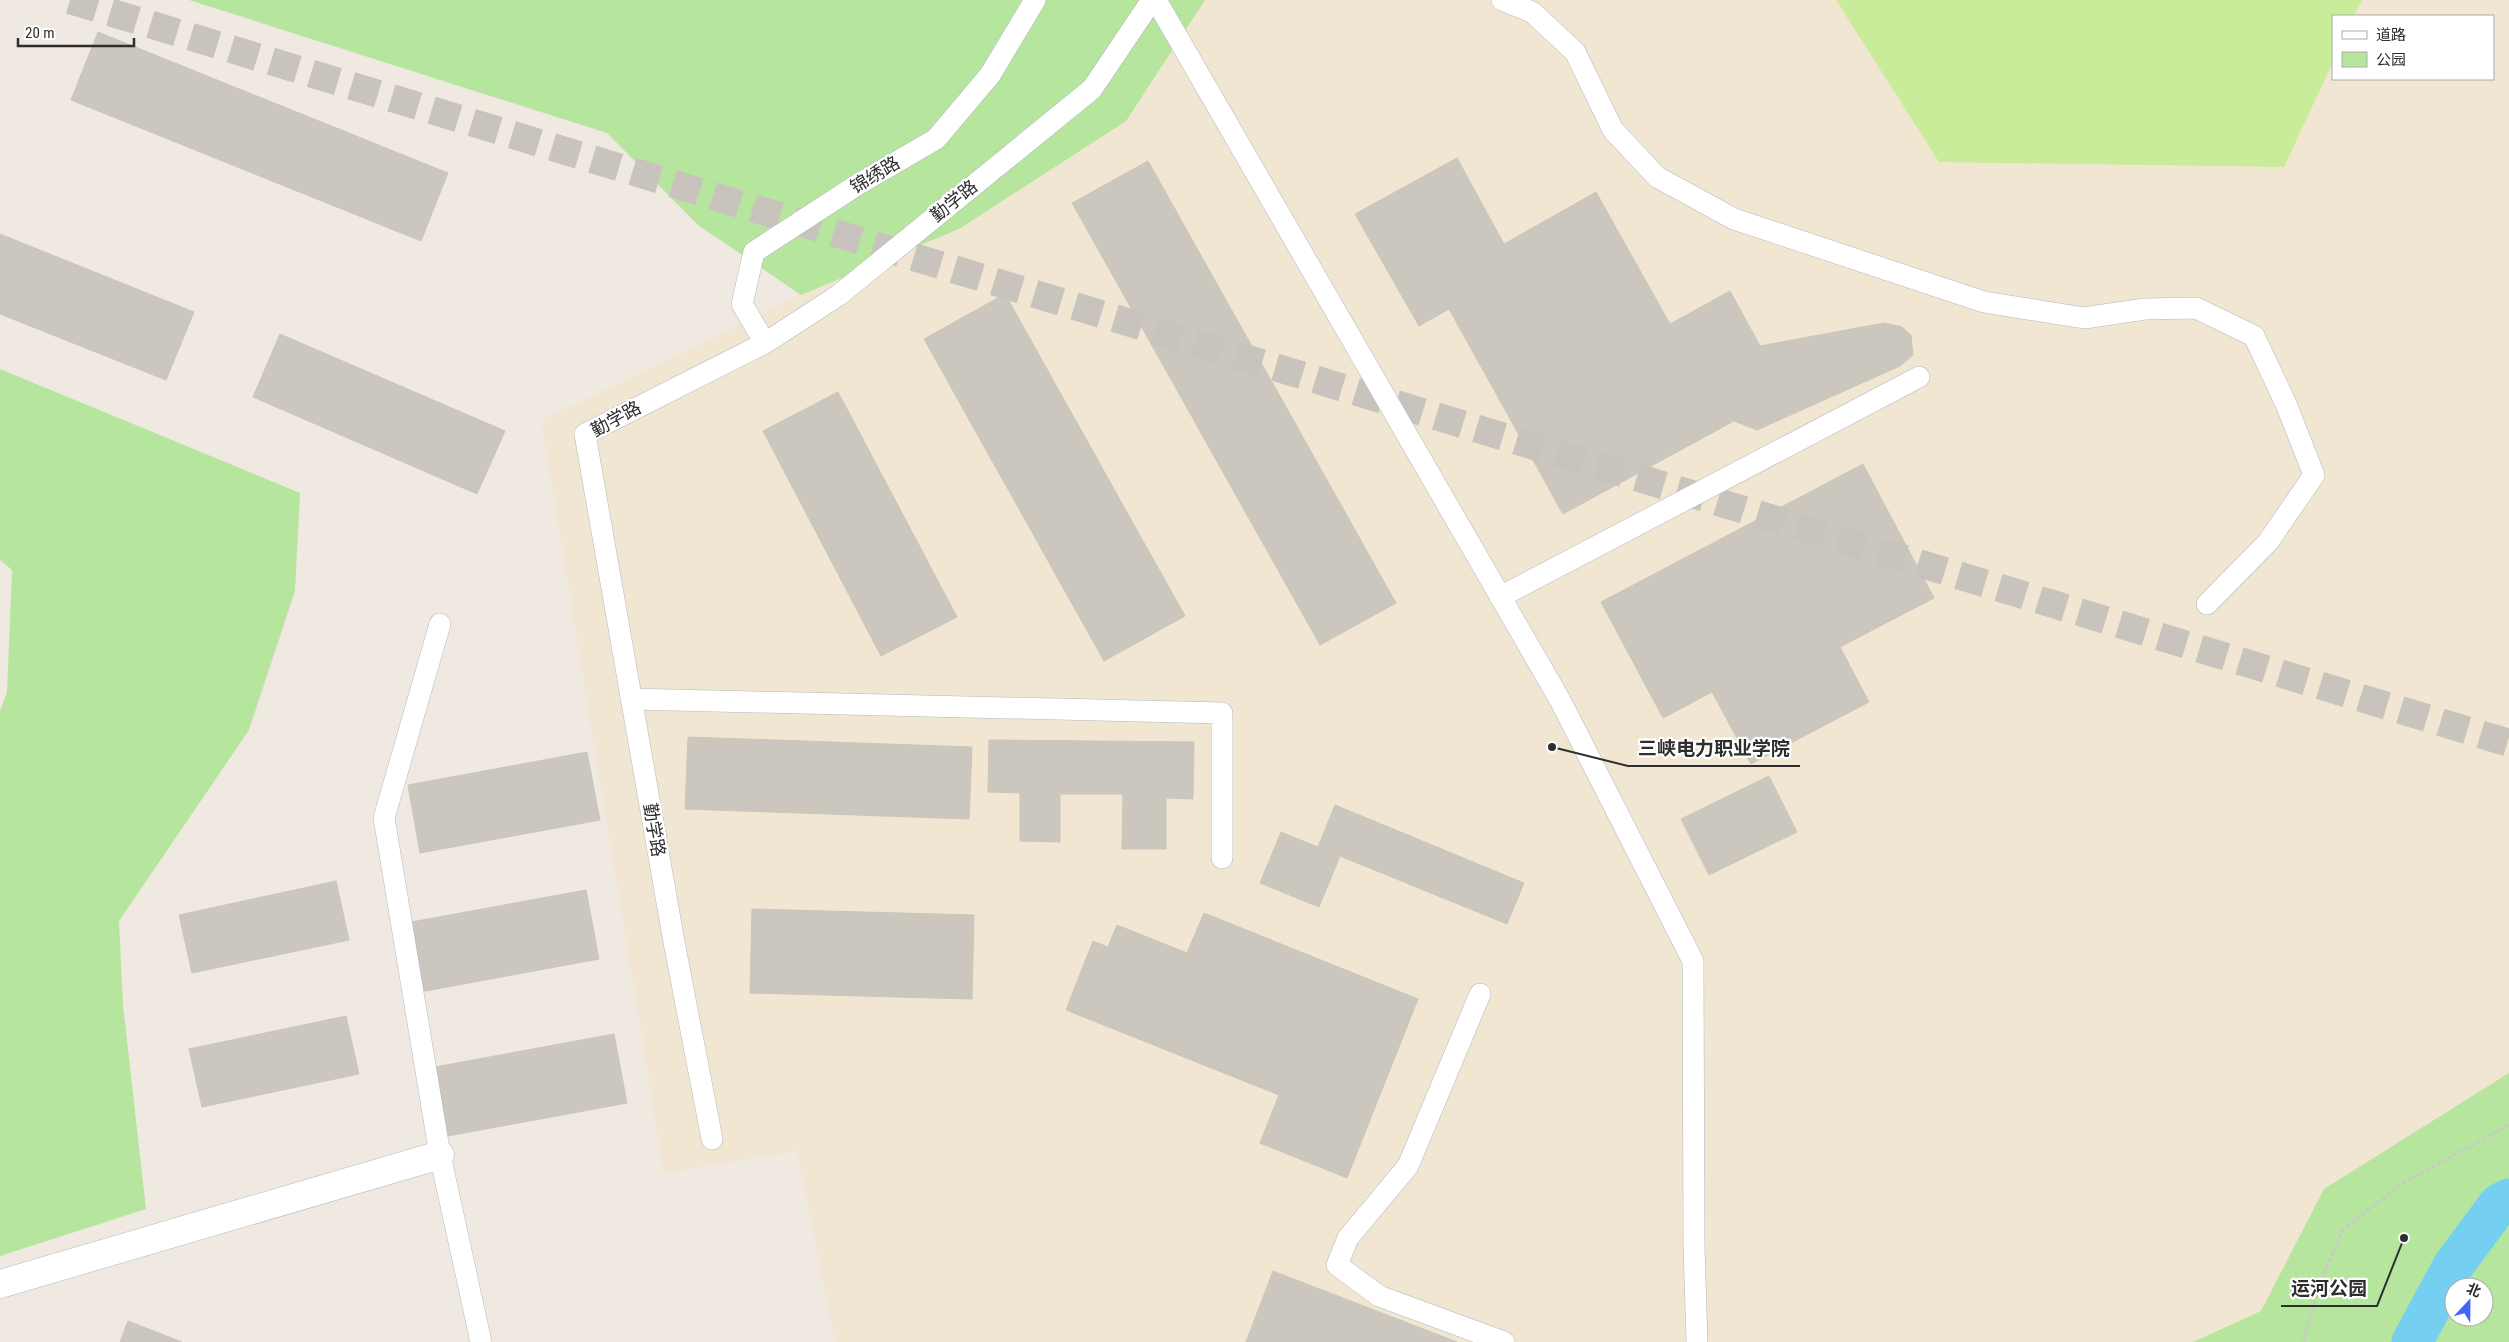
<svg xmlns="http://www.w3.org/2000/svg" width="2509" height="1342" font-family="'Roboto Condensed','Noto Sans SC',sans-serif">
<style>
.education{fill:#f0e6d1;fill-rule:evenodd}
.green{fill:#b6e59e;fill-rule:evenodd}
.pitch{fill:#c9ec9a}
.lines{fill:none;stroke-linecap:round;stroke-linejoin:round}
.canal{stroke:#75cff0;stroke-width:41}
.building{fill:#cbc7bf;stroke:#cbc5ba}
.primary-tunnel{stroke:#c8c4bd;stroke-width:28;stroke-dasharray:28 14;stroke-linecap:butt}
.lane-casing{stroke:#b4b7c1;stroke-width:22}
.street-casing{stroke:#b4b7c1;stroke-width:29}
.path{stroke:#c9c9c9;stroke-width:3;stroke-dasharray:4 2.5;stroke-linecap:butt}
.lane{stroke:#fff;stroke-width:21}
.street{stroke:#fff;stroke-width:28}
.labels{text-anchor:middle;stroke-width:4.5;stroke-linejoin:round;paint-order:stroke}
.street-label{font-size:18px;fill:#2e2e2e;stroke:#fff}
.leader{fill:none;stroke:#2e2e2e;stroke-width:2}
.callout-dot{fill:#2e2e2e;stroke:#fff;stroke-width:2}
.callout-label{font-size:19px;text-anchor:middle;font-weight:bold;fill:#2e2e2e;stroke:#fff;stroke-width:4.5;stroke-linejoin:round;paint-order:stroke}
</style>
<rect width="100%" height="100%" fill="#efe9e1"/>
<path class="education" d="M769,0h1740v1073l-185,116 -63,122 -68,31h-1358l-38,-191 -133,22 -123,-752 260,-127zM2333,16h160v63h-160z"/>
<g class="green">
<polygon points="189,0 1205,0 1126,121 959,229 801,295 698,225 607,133"/>
<polygon points="0,369 300,493 295,591 249,730 119,921 123,1005 146,1209 0,1256 0,711 7,692 12,570 0,560"/>
<path d="M2509,1073v269h-316l68,-31 63,-122zM2454,1287h30v30h-30z"/>
</g>
<polygon class="pitch" points="1836,0 2362,0 2354,16 2333,16 2333,62 2284,167 1939,162"/>
<g class="lines">
<polyline class="canal" points="2412,1342 2453,1266 2499,1204 2509,1199"/>
</g>
<g class="building">
<polygon points="98,32 448,173 421,241 71,100"/>
<polygon points="1457,158 1504,244 1596,192 1670,324 1730,291 1760,346 1884,323 1902,327 1911,335 1913,355 1900,366 1757,430 1734,421 1563,514 1449,309 1419,326 1355,214"/>
<polygon points="1148,161 1396,603 1320,645 1072,203"/>
<polygon points="0,234 194,312 166,380 0,314"/>
<polygon points="1005,294 1185,616 1104,661 924,339"/>
<polygon points="280,334 505,431 477,494 253,397"/>
<polygon points="838,392 957,617 881,656 763,431"/>
<polygon points="1863,464 1934,598 1840,647 1869,702 1751,764 1712,692 1663,718 1601,602"/>
<polygon points="688,737 972,747 969,819 685,809"/>
<polygon points="989,740 1194,742 1193,799 1166,798 1166,849 1122,849 1123,794 1060,794 1060,842 1020,841 1020,793 988,792"/>
<polygon points="587,752 600,820 420,853 408,785"/>
<polygon points="1769,776 1797,832 1709,875 1681,819"/>
<polygon points="1335,805 1524,883 1507,924 1340,856 1319,907 1260,883 1281,832 1318,847"/>
<polygon points="336,881 349,940 192,973 179,915"/>
<polygon points="586,890 599,959 420,992 406,923"/>
<polygon points="752,909 974,915 972,999 750,993"/>
<polygon points="1204,913 1418,999 1347,1178 1260,1143 1279,1095 1066,1010 1093,941 1108,947 1117,925 1187,953"/>
<polygon points="346,1016 359,1074 202,1107 189,1049"/>
<polygon points="614,1034 627,1103 448,1136 435,1067"/>
<polygon points="1273,1271 1457,1342 1246,1342"/>
<polygon points="128,1321 182,1342 120,1342"/>
</g>
<g class="lines">
<polyline class="primary-tunnel" points="70,0 2509,743"/>
<defs>
<g id="lane">
<polyline points="1156,0 1560,700 1693,961 1694,1246 1697,1342"/>
<polyline points="1502,0 1532,12 1575,52 1613,130 1657,177 1734,219 1984,302 2084,318 2145,309 2196,308 2254,336 2286,404 2314,475 2268,542 2207,604"/>
<polyline points="765,343 742,304 754,252 857,185 936,139 990,75 1035,0"/>
<polyline points="1500,597 1919,377"/>
<polyline points="440,624 384,818 440,1155 481,1342"/>
<polyline points="631,699 1222,713 1222,858"/>
<polyline points="1480,994 1408,1166 1348,1238 1337,1265 1379,1296 1504,1342"/>
<polyline points="712,1139 674,942 585,434 765,343 839,295 1092,89 1152,0"/>
</g>
<polyline id="street" points="0,1284 440,1155"/>
</defs>
<use href="#lane" class="lane-casing"/>
<use href="#street" class="street-casing"/>
<polyline class="path" points="2304,1342 2318,1288 2343,1229 2405,1182 2509,1125"/>
<use href="#lane" class="lane"/>
<use href="#street" class="street"/>
</g>
<g class="labels">
<g class="street-label">
<text transform="translate(875 175) rotate(-31)" y="6">锦绣路</text>
<text transform="translate(954 201) rotate(-39)" y="6">勤学路</text>
<text transform="translate(616 419) rotate(-29)" y="6">勤学路</text>
<text transform="translate(654 830) rotate(80)" y="6">勤学路</text>
</g>
</g>
<path class="leader" d="M1552 747L1628 766H1800M2404 1238L2377 1306H2281"/>
<g class="callout-dot">
<circle cx="1552" cy="747" r="5"/>
<circle cx="2404" cy="1238" r="5"/>
</g>
<g class="callout-label">
<text x="1714" y="755">三峡电力职业学院</text>
<text x="2329" y="1295">运河公园</text>
</g>
<rect x="2332" y="15" width="162" height="65" fill="#ffffff" stroke="#ababab"/>
<rect x="2342" y="31" width="25" height="8" fill="#ffffff" stroke="#ababab"/>
<text x="2376" y="40" font-size="15" fill="#2e2e2e">道路</text>
<rect x="2342" y="52" width="25" height="15" fill="#b6e59e" stroke="#ababab"/>
<text x="2376" y="65" font-size="15" fill="#2e2e2e">公园</text>
<g transform="translate(2469 1302) rotate(22)"><circle r="24" fill="#ffffff" stroke="#ababab"/>
<path d="M0-4L9 19L0 12L-9 19Z" fill="#4264fb"/>
<text y="-8" font-size="14" font-weight="bold" text-anchor="middle" fill="#2e2e2e">北</text>
</g>
<path d="M18 38v8h116v-8" fill="none" stroke="#2e2e2e" stroke-width="2.5"/>
<text x="25" y="38" font-size="15" fill="#2e2e2e" stroke="#ffffff" stroke-width="4" paint-order="stroke">20 m</text>
</svg>
